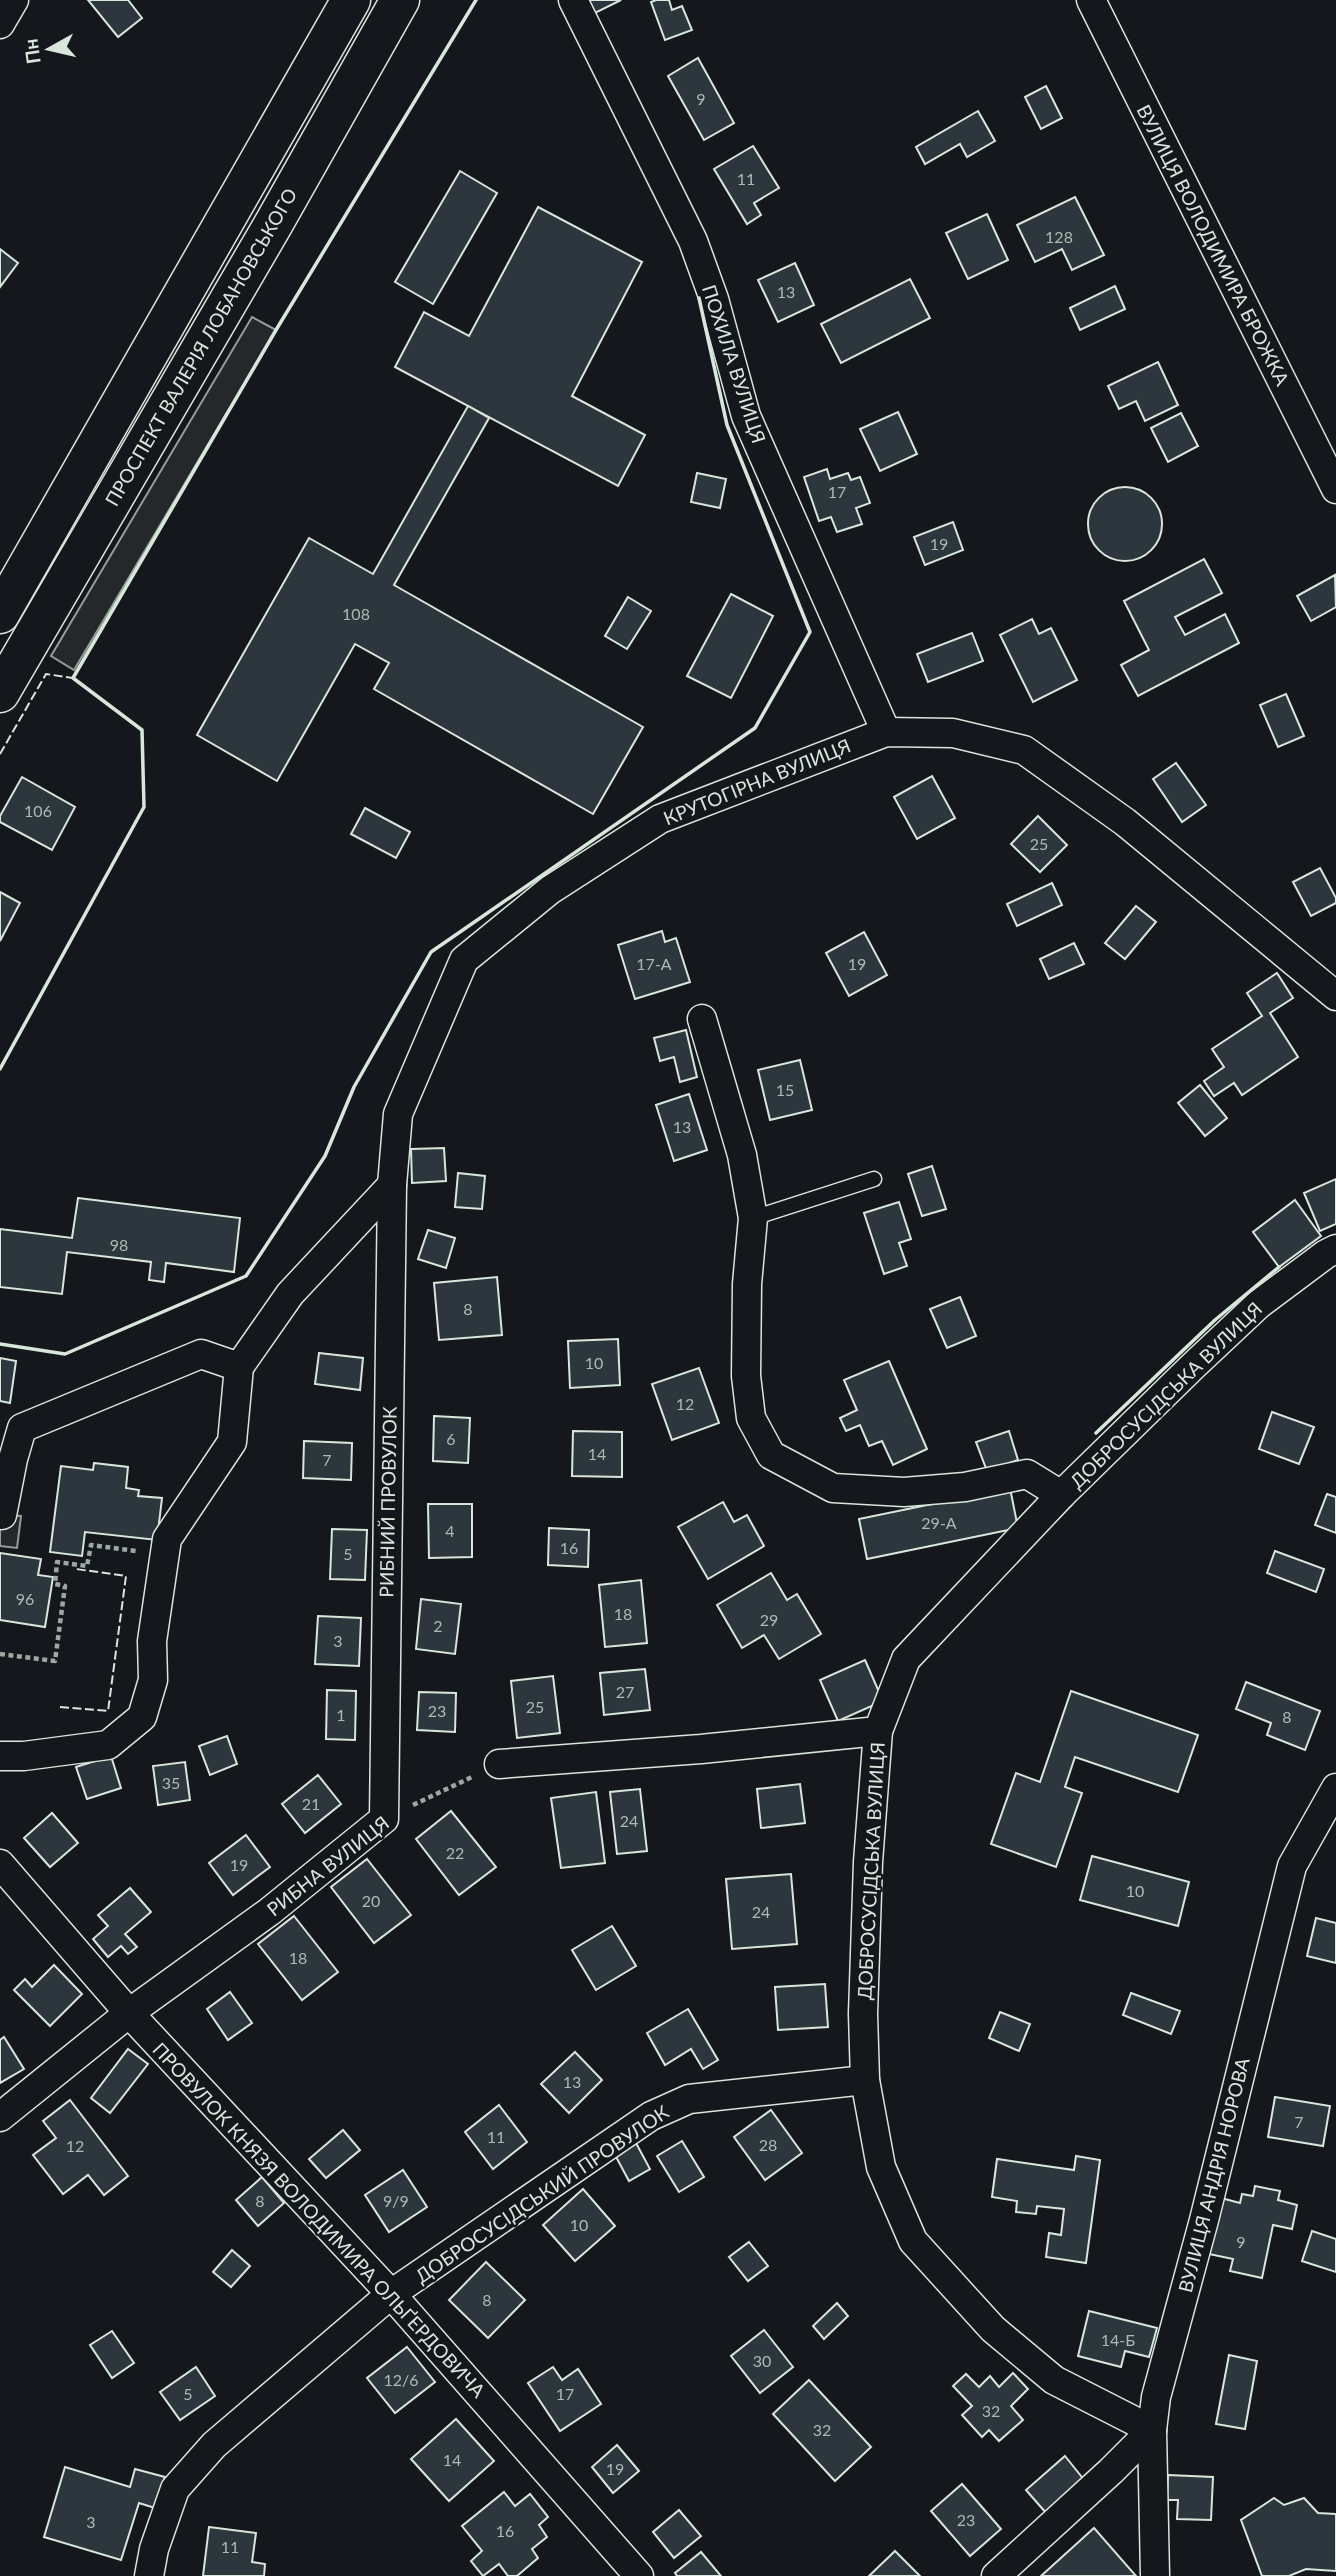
<svg xmlns="http://www.w3.org/2000/svg" width="1336" height="2576" font-family="Lato,sans-serif">
<style>
.parking{fill:#24282b;stroke:#939e99;stroke-width:2}
.building{fill:#2c363c;stroke:#d8e6dc;stroke-width:2}
.lines{fill:none;stroke-linecap:round;stroke-linejoin:round}
.lane-casing{stroke:#d8e6dc;stroke-width:17}
.street-casing{stroke:#d8e6dc;stroke-width:31}
.primary-casing{stroke:#d8e6dc;stroke-width:41}
.path{stroke:#9da8a2;stroke-width:4.5;stroke-dasharray:5 3.5;stroke-linecap:butt}
.lane{stroke:#14181c;stroke-width:14}
.street{stroke:#14181c;stroke-width:28}
.primary{stroke:#14181c;stroke-width:38}
.fence{stroke:#d8e6dc;stroke-width:2;stroke-dasharray:9 3.5;stroke-linecap:butt}
.wall{stroke:#d8e6dc;stroke-width:3.5}
.labels{text-anchor:middle;stroke-width:5;stroke-linejoin:round;paint-order:stroke}
.number-label{font-size:16px;fill:#adbab4}
.street-label{font-size:19px;fill:#d8e6dc;stroke:#14181c}
</style>
<rect width="100%" height="100%" fill="#14181c"/>
<g class="parking">
<polygon points="252,317 276,330 74,670 51,656"/>
<polygon points="0,1514 21,1516 17,1548 0,1546"/>
</g>
<g class="building">
<polygon points="88,0 128,0 142,18 118,37"/>
<polygon points="589,0 621,0 595,13"/>
<polygon points="656,0 669,0 672,10 682,6 692,30 665,40 651,2"/>
<polygon points="698,58 734,123 704,140 668,76"/>
<polygon points="1046,86 1062,118 1041,129 1025,97"/>
<polygon points="978,111 995,141 967,157 960,144 925,164 916,147"/>
<polygon points="753,146 779,188 754,203 761,215 747,224 714,169"/>
<polygon points="460,171 497,193 433,304 395,282"/>
<polygon points="1075,197 1104,255 1072,270 1062,249 1035,262 1017,225"/>
<polygon points="538,207 642,262 572,396 645,435 618,486 395,367 424,312 469,336"/>
<polygon points="987,214 1008,260 968,279 946,233"/>
<polygon points="0,249 18,263 0,287"/>
<polygon points="795,263 814,305 778,322 758,280"/>
<polygon points="910,279 930,318 841,363 821,324"/>
<polygon points="1115,286 1125,309 1080,330 1070,308"/>
<polygon points="1158,362 1178,405 1145,421 1136,401 1119,409 1108,386"/>
<polygon points="468,406 489,418 394,585 643,727 593,814 374,689 389,663 355,644 277,781 197,735 309,538 373,574"/>
<polygon points="898,412 917,454 880,471 860,429"/>
<polygon points="1181,413 1198,446 1168,462 1151,428"/>
<polygon points="827,469 830,479 848,473 851,480 860,477 870,503 856,508 862,524 837,532 831,517 819,521 804,477"/>
<polygon points="697,473 726,479 720,508 691,502"/>
<circle cx="1125" cy="524" r="37"/>
<polygon points="953,522 963,550 925,565 914,537"/>
<polygon points="1204,559 1222,593 1175,617 1185,635 1225,614 1239,643 1138,696 1121,665 1149,650 1124,601"/>
<polygon points="1335,575 1336,607 1311,621 1297,596"/>
<polygon points="731,594 773,616 731,698 687,676"/>
<polygon points="628,597 651,611 627,649 605,636"/>
<polygon points="1032,619 1039,634 1051,628 1077,680 1033,702 1000,635"/>
<polygon points="972,633 983,661 928,682 917,654"/>
<polygon points="1286,694 1304,736 1278,747 1260,705"/>
<polygon points="1176,763 1206,805 1182,822 1153,779"/>
<polygon points="932,776 955,818 917,839 894,797"/>
<polygon points="22,777 75,807 52,850 0,822 0,816"/>
<polygon points="365,808 410,832 396,858 351,834"/>
<polygon points="1038,816 1067,845 1040,872 1011,844"/>
<polygon points="1320,868 1336,898 1336,903 1311,916 1293,882"/>
<polygon points="1052,883 1062,905 1017,926 1007,904"/>
<polygon points="0,892 20,903 0,941"/>
<polygon points="1136,906 1156,922 1125,959 1105,943"/>
<polygon points="662,931 665,942 676,938 690,982 635,999 618,945"/>
<polygon points="864,932 887,975 849,996 826,953"/>
<polygon points="1074,943 1084,964 1049,979 1040,959"/>
<polygon points="1277,973 1293,998 1270,1013 1298,1057 1242,1095 1234,1083 1214,1096 1204,1081 1224,1067 1212,1049 1262,1016 1247,993"/>
<polygon points="686,1030 697,1077 680,1082 674,1057 660,1061 654,1038"/>
<polygon points="800,1060 812,1110 770,1120 758,1070"/>
<polygon points="1200,1085 1227,1118 1205,1136 1178,1103"/>
<polygon points="689,1094 707,1150 674,1161 656,1105"/>
<polygon points="444,1148 446,1181 412,1183 411,1149"/>
<polygon points="932,1166 946,1209 922,1216 908,1174"/>
<polygon points="458,1173 485,1176 482,1209 455,1207"/>
<polygon points="1336,1179 1336,1224 1320,1231 1304,1193"/>
<polygon points="78,1198 240,1218 234,1272 166,1263 164,1282 149,1280 151,1262 67,1252 62,1294 0,1287 0,1229 72,1238"/>
<polygon points="1295,1200 1321,1236 1279,1267 1253,1232"/>
<polygon points="899,1202 911,1239 899,1243 907,1266 884,1274 864,1213"/>
<polygon points="428,1230 455,1238 446,1268 418,1259"/>
<polygon points="497,1277 502,1335 439,1340 434,1283"/>
<polygon points="960,1297 976,1336 947,1348 930,1309"/>
<polygon points="618,1339 620,1385 570,1388 568,1341"/>
<polygon points="319,1353 363,1358 360,1390 315,1384"/>
<polygon points="0,1358 16,1361 10,1403 0,1401"/>
<polygon points="889,1361 927,1449 893,1465 882,1441 869,1446 860,1425 846,1431 840,1418 857,1410 844,1380"/>
<polygon points="699,1368 719,1423 672,1440 652,1384"/>
<polygon points="1272,1412 1314,1427 1299,1464 1259,1449"/>
<polygon points="434,1416 470,1418 468,1463 433,1461"/>
<polygon points="573,1431 622,1432 622,1477 572,1476"/>
<polygon points="1009,1431 1018,1460 987,1471 976,1442"/>
<polygon points="304,1441 352,1443 351,1480 303,1478"/>
<polygon points="94,1463 128,1467 126,1488 139,1490 138,1496 162,1498 157,1540 85,1532 82,1556 50,1552 61,1466 93,1470"/>
<polygon points="1010,1488 1018,1528 867,1559 859,1519"/>
<polygon points="1327,1494 1336,1497 1336,1533 1315,1525"/>
<polygon points="723,1502 734,1522 747,1515 764,1546 708,1579 678,1527"/>
<polygon points="428,1504 472,1504 472,1557 429,1558"/>
<polygon points="549,1528 589,1530 588,1567 548,1565"/>
<polygon points="332,1529 367,1530 365,1580 330,1579"/>
<polygon points="1275,1551 1324,1569 1316,1592 1267,1573"/>
<polygon points="0,1553 41,1559 38,1575 53,1577 45,1627 0,1620"/>
<polygon points="771,1573 787,1600 797,1594 821,1634 779,1659 764,1635 742,1648 717,1605"/>
<polygon points="641,1580 647,1643 605,1647 599,1585"/>
<polygon points="421,1599 461,1604 455,1654 416,1649"/>
<polygon points="318,1616 361,1618 359,1666 315,1664"/>
<polygon points="865,1660 883,1701 838,1721 820,1680"/>
<polygon points="645,1669 650,1710 604,1715 600,1673"/>
<polygon points="553,1676 560,1733 517,1738 511,1681"/>
<polygon points="1246,1682 1320,1711 1305,1750 1267,1735 1271,1723 1236,1709"/>
<polygon points="327,1690 356,1691 355,1740 326,1739"/>
<polygon points="1071,1691 1198,1735 1178,1792 1075,1757 1065,1787 1082,1793 1056,1867 991,1844 1016,1773 1040,1782"/>
<polygon points="419,1692 456,1693 455,1732 417,1730"/>
<polygon points="227,1736 237,1764 210,1775 199,1746"/>
<polygon points="111,1756 121,1788 87,1799 76,1767"/>
<polygon points="185,1762 190,1800 158,1805 153,1766"/>
<polygon points="318,1775 341,1804 305,1833 282,1804"/>
<polygon points="800,1784 805,1823 761,1828 757,1789"/>
<polygon points="640,1789 647,1851 617,1854 610,1792"/>
<polygon points="596,1792 605,1863 561,1868 551,1798"/>
<polygon points="451,1811 496,1867 459,1895 416,1839"/>
<polygon points="52,1813 78,1843 50,1867 24,1838"/>
<polygon points="246,1835 270,1867 233,1895 209,1863"/>
<polygon points="1092,1856 1189,1882 1178,1926 1080,1900"/>
<polygon points="367,1859 411,1915 374,1943 331,1887"/>
<polygon points="791,1874 797,1944 732,1949 726,1879"/>
<polygon points="130,1888 151,1912 125,1934 137,1947 128,1954 121,1946 108,1957 93,1939 108,1926 98,1915"/>
<polygon points="294,1916 338,1972 302,2000 258,1944"/>
<polygon points="1316,1918 1336,1923 1336,1963 1307,1956"/>
<polygon points="612,1926 636,1966 596,1990 572,1950"/>
<polygon points="54,1965 82,1994 50,2026 14,1990 25,1979 32,1987"/>
<polygon points="825,1984 828,2027 778,2030 775,1987"/>
<polygon points="230,1992 252,2023 228,2040 207,2009"/>
<polygon points="1131,1993 1180,2011 1171,2034 1123,2015"/>
<polygon points="688,2009 718,2060 703,2069 691,2049 665,2065 647,2033"/>
<polygon points="1000,2012 1030,2024 1019,2051 989,2038"/>
<polygon points="4,2037 24,2069 0,2083 0,2040"/>
<polygon points="128,2049 148,2064 110,2113 91,2098"/>
<polygon points="575,2052 602,2080 569,2113 541,2084"/>
<polygon points="1275,2097 1330,2106 1323,2146 1268,2137"/>
<polygon points="70,2100 128,2176 104,2195 88,2175 63,2194 33,2155 56,2138 43,2121"/>
<polygon points="499,2105 527,2142 493,2169 465,2132"/>
<polygon points="771,2110 802,2153 765,2180 734,2137"/>
<polygon points="343,2130 360,2150 326,2178 309,2159"/>
<polygon points="682,2141 704,2177 679,2192 657,2156"/>
<polygon points="636,2143 650,2169 629,2181 615,2155"/>
<polygon points="1076,2156 1100,2160 1086,2263 1046,2257 1049,2233 1061,2235 1064,2209 1037,2206 1036,2214 1016,2212 1017,2201 992,2197 997,2159 1074,2170"/>
<polygon points="403,2170 427,2207 389,2232 365,2195"/>
<polygon points="262,2177 284,2203 258,2226 236,2200"/>
<polygon points="1255,2186 1280,2191 1278,2200 1297,2205 1292,2229 1273,2225 1262,2278 1230,2271 1233,2259 1209,2254 1221,2198 1240,2203 1242,2194 1253,2196"/>
<polygon points="583,2189 615,2226 575,2261 543,2225"/>
<polygon points="1312,2231 1336,2239 1336,2272 1302,2261"/>
<polygon points="749,2242 768,2266 748,2281 729,2257"/>
<polygon points="232,2250 250,2266 231,2287 213,2272"/>
<polygon points="486,2262 525,2300 488,2338 449,2300"/>
<polygon points="837,2303 848,2316 824,2339 813,2326"/>
<polygon points="1089,2311 1157,2328 1149,2357 1125,2351 1121,2367 1078,2356"/>
<polygon points="764,2330 793,2367 760,2393 731,2356"/>
<polygon points="112,2331 134,2363 112,2378 90,2345"/>
<polygon points="407,2347 435,2382 395,2413 367,2378"/>
<polygon points="1229,2355 1257,2361 1245,2429 1216,2424"/>
<polygon points="196,2367 215,2396 180,2420 160,2392"/>
<polygon points="553,2367 562,2380 578,2369 601,2404 560,2431 528,2383"/>
<polygon points="1013,2373 1028,2389 1011,2406 1023,2420 999,2441 989,2430 982,2437 962,2415 972,2406 953,2386 966,2374 979,2387 990,2376 999,2387"/>
<polygon points="809,2380 871,2447 835,2481 773,2414"/>
<polygon points="456,2419 494,2461 449,2501 411,2459"/>
<polygon points="617,2445 639,2471 613,2493 592,2467"/>
<polygon points="1065,2456 1085,2481 1047,2514 1026,2490"/>
<polygon points="65,2467 130,2487 135,2469 165,2477 155,2508 139,2503 121,2560 44,2537"/>
<polygon points="1168,2475 1213,2477 1211,2520 1177,2519 1178,2500 1167,2500"/>
<polygon points="962,2484 1001,2529 970,2556 931,2511"/>
<polygon points="504,2492 515,2506 530,2494 548,2517 539,2525 547,2537 532,2549 538,2558 517,2576 508,2576 499,2564 483,2576 471,2561 482,2551 462,2526"/>
<polygon points="1274,2498 1284,2505 1304,2498 1318,2513 1336,2514 1336,2571 1306,2569 1289,2576 1262,2576 1241,2520"/>
<polygon points="679,2510 701,2536 674,2558 653,2532"/>
<polygon points="209,2527 256,2533 252,2562 265,2564 264,2576 203,2576"/>
<polygon points="1094,2528 1136,2576 1041,2576"/>
<polygon points="895,2551 920,2576 869,2576"/>
<polygon points="701,2552 721,2576 677,2576 675,2573"/>
</g>
<g class="lines">
<defs>
<polyline id="lane" points="753,1218 874,1179"/>
<g id="street">
<polyline points="573,0 693,241 714,299 746,416 886,732"/>
<polyline points="1091,0 1336,489"/>
<polyline points="0,24 14,0"/>
<polyline points="702,1019 742,1155 753,1218 747,1284 746,1376 751,1418 771,1455 833,1488 904,1492 965,1487 1027,1474 1061,1495"/>
<polyline points="2,1515 13,1459 22,1428 201,1354 239,1367"/>
<polyline points="0,1756 24,1756 108,1745 142,1717 153,1680 152,1641 167,1539 232,1442 239,1367 290,1294 392,1185"/>
<polyline points="499,1764 701,1749 878,1731"/>
<polyline points="0,1864 129,2013 391,2294 639,2576"/>
<polyline points="0,2117 129,2013 269,1912 384,1819 392,1185 398,1114 464,960 550,890 660,819 886,732 953,733 1024,750 1125,822 1336,996"/>
<polyline points="1152,2430 1054,2380 993,2329 913,2241 881,2167 865,2080 863,2014 868,1862 878,1731 906,1659 1061,1495 1193,1366 1259,1304 1326,1254 1336,1249"/>
<polyline points="149,2576 154,2549 175,2489 214,2445 391,2294 651,2116 689,2099 865,2080"/>
<polyline points="996,2576 1111,2471 1152,2430"/>
<polyline points="1155,2576 1152,2430 1156,2397 1204,2220 1292,1866 1336,1788"/>
</g>
<g id="primary">
<polyline points="0,614 351,0"/>
<polyline points="0,693 274,223 400,0"/>
</g>
</defs>
<use href="#lane" class="lane-casing"/>
<use href="#street" class="street-casing"/>
<use href="#primary" class="primary-casing"/>
<g class="path">
<polyline points="0,1654 55,1661 65,1586 55,1584 57,1562 87,1566 91,1545 136,1551"/>
<polyline points="413,1805 474,1776"/>
</g>
<use href="#lane" class="lane"/>
<use href="#street" class="street"/>
<use href="#primary" class="primary"/>
<g class="fence">
<polyline points="0,754 46,674 73,678"/>
<polyline points="60,1707 108,1711 126,1576 76,1569"/>
</g>
<g class="wall">
<polyline points="0,1069 144,807 142,730 73,678 276,330 476,0"/>
<polyline points="0,1344 65,1354 246,1276 325,1156 354,1087 431,952 755,728 810,632 727,425 699,298"/>
<polyline points="1096,1433 1215,1320 1279,1267"/>
</g>
</g>
<g class="labels">
<g class="number-label">
<text x="701" y="105">9</text>
<text x="746" y="185">11</text>
<text x="1059" y="243">128</text>
<text x="786" y="298">13</text>
<text x="837" y="498">17</text>
<text x="939" y="550">19</text>
<text x="356" y="620">108</text>
<text x="38" y="817">106</text>
<text x="1039" y="850">25</text>
<text x="654" y="970">17-А</text>
<text x="857" y="970">19</text>
<text x="785" y="1096">15</text>
<text x="682" y="1133">13</text>
<text x="119" y="1251">98</text>
<text x="468" y="1315">8</text>
<text x="594" y="1369">10</text>
<text x="685" y="1410">12</text>
<text x="451" y="1445">6</text>
<text x="597" y="1460">14</text>
<text x="327" y="1466">7</text>
<text x="939" y="1529">29-А</text>
<text x="450" y="1537">4</text>
<text x="569" y="1554">16</text>
<text x="348" y="1560">5</text>
<text x="25" y="1605">96</text>
<text x="623" y="1620">18</text>
<text x="769" y="1626">29</text>
<text x="438" y="1632">2</text>
<text x="338" y="1647">3</text>
<text x="625" y="1698">27</text>
<text x="535" y="1713">25</text>
<text x="437" y="1717">23</text>
<text x="341" y="1721">1</text>
<text x="1287" y="1723">8</text>
<text x="171" y="1789">35</text>
<text x="311" y="1810">21</text>
<text x="629" y="1827">24</text>
<text x="455" y="1859">22</text>
<text x="239" y="1871">19</text>
<text x="1135" y="1897">10</text>
<text x="371" y="1907">20</text>
<text x="761" y="1918">24</text>
<text x="298" y="1964">18</text>
<text x="572" y="2088">13</text>
<text x="1299" y="2128">7</text>
<text x="496" y="2143">11</text>
<text x="768" y="2151">28</text>
<text x="75" y="2152">12</text>
<text x="260" y="2207">8</text>
<text x="396" y="2207">9/9</text>
<text x="579" y="2231">10</text>
<text x="1241" y="2248">9</text>
<text x="487" y="2306">8</text>
<text x="1118" y="2346">14-Б</text>
<text x="762" y="2367">30</text>
<text x="401" y="2386">12/6</text>
<text x="188" y="2400">5</text>
<text x="565" y="2400">17</text>
<text x="991" y="2417">32</text>
<text x="822" y="2436">32</text>
<text x="452" y="2466">14</text>
<text x="615" y="2475">19</text>
<text x="966" y="2526">23</text>
<text x="91" y="2528">3</text>
<text x="505" y="2537">16</text>
<text x="230" y="2553">11</text>
</g>
<g class="street-label">
<text transform="translate(1213 245) rotate(63)" y="7">ВУЛИЦЯ ВОЛОДИМИРА БРОЖКА</text>
<text transform="translate(201 347) rotate(-60)" y="7">ПРОСПЕКТ ВАЛЕРІЯ ЛОБАНОВСЬКОГО</text>
<text transform="translate(734 364) rotate(72)" y="7">ПОХИЛА ВУЛИЦЯ</text>
<text transform="translate(757 782) rotate(-22)" y="7">КРУТОГІРНА ВУЛИЦЯ</text>
<text transform="translate(1166 1395) rotate(-44)" y="7">ДОБРОСУСІДСЬКА ВУЛИЦЯ</text>
<text transform="translate(388 1502) rotate(-89)" y="7">РИБНИЙ ПРОВУЛОК</text>
<text transform="translate(328 1866) rotate(-38)" y="7">РИБНА ВУЛИЦЯ</text>
<text transform="translate(871 1871) rotate(-87)" y="7">ДОБРОСУСІДСЬКА ВУЛИЦЯ</text>
<text transform="translate(1214 2175) rotate(-76)" y="7">ВУЛИЦЯ АНДРІЯ НОРОВА</text>
<text transform="translate(542 2194) rotate(-34)" y="7">ДОБРОСУСІДСЬКИЙ ПРОВУЛОК</text>
<text transform="translate(319 2220) rotate(47)" y="7">ПРОВУЛОК КНЯЗЯ ВОЛОДИМИРА ОЛЬҐЕРДОВИЧА</text>
</g>
</g>
<g transform="translate(49 49) rotate(262)" stroke="#14181c" stroke-width="5" paint-order="stroke">
<path d="M0-5L12 26L0 18L-12 26Z" fill="#d8e6dc"/>
<text y="-10" font-size="19" font-weight="bold" text-anchor="middle" fill="#d8e6dc">Пн</text>
</g>
</svg>
